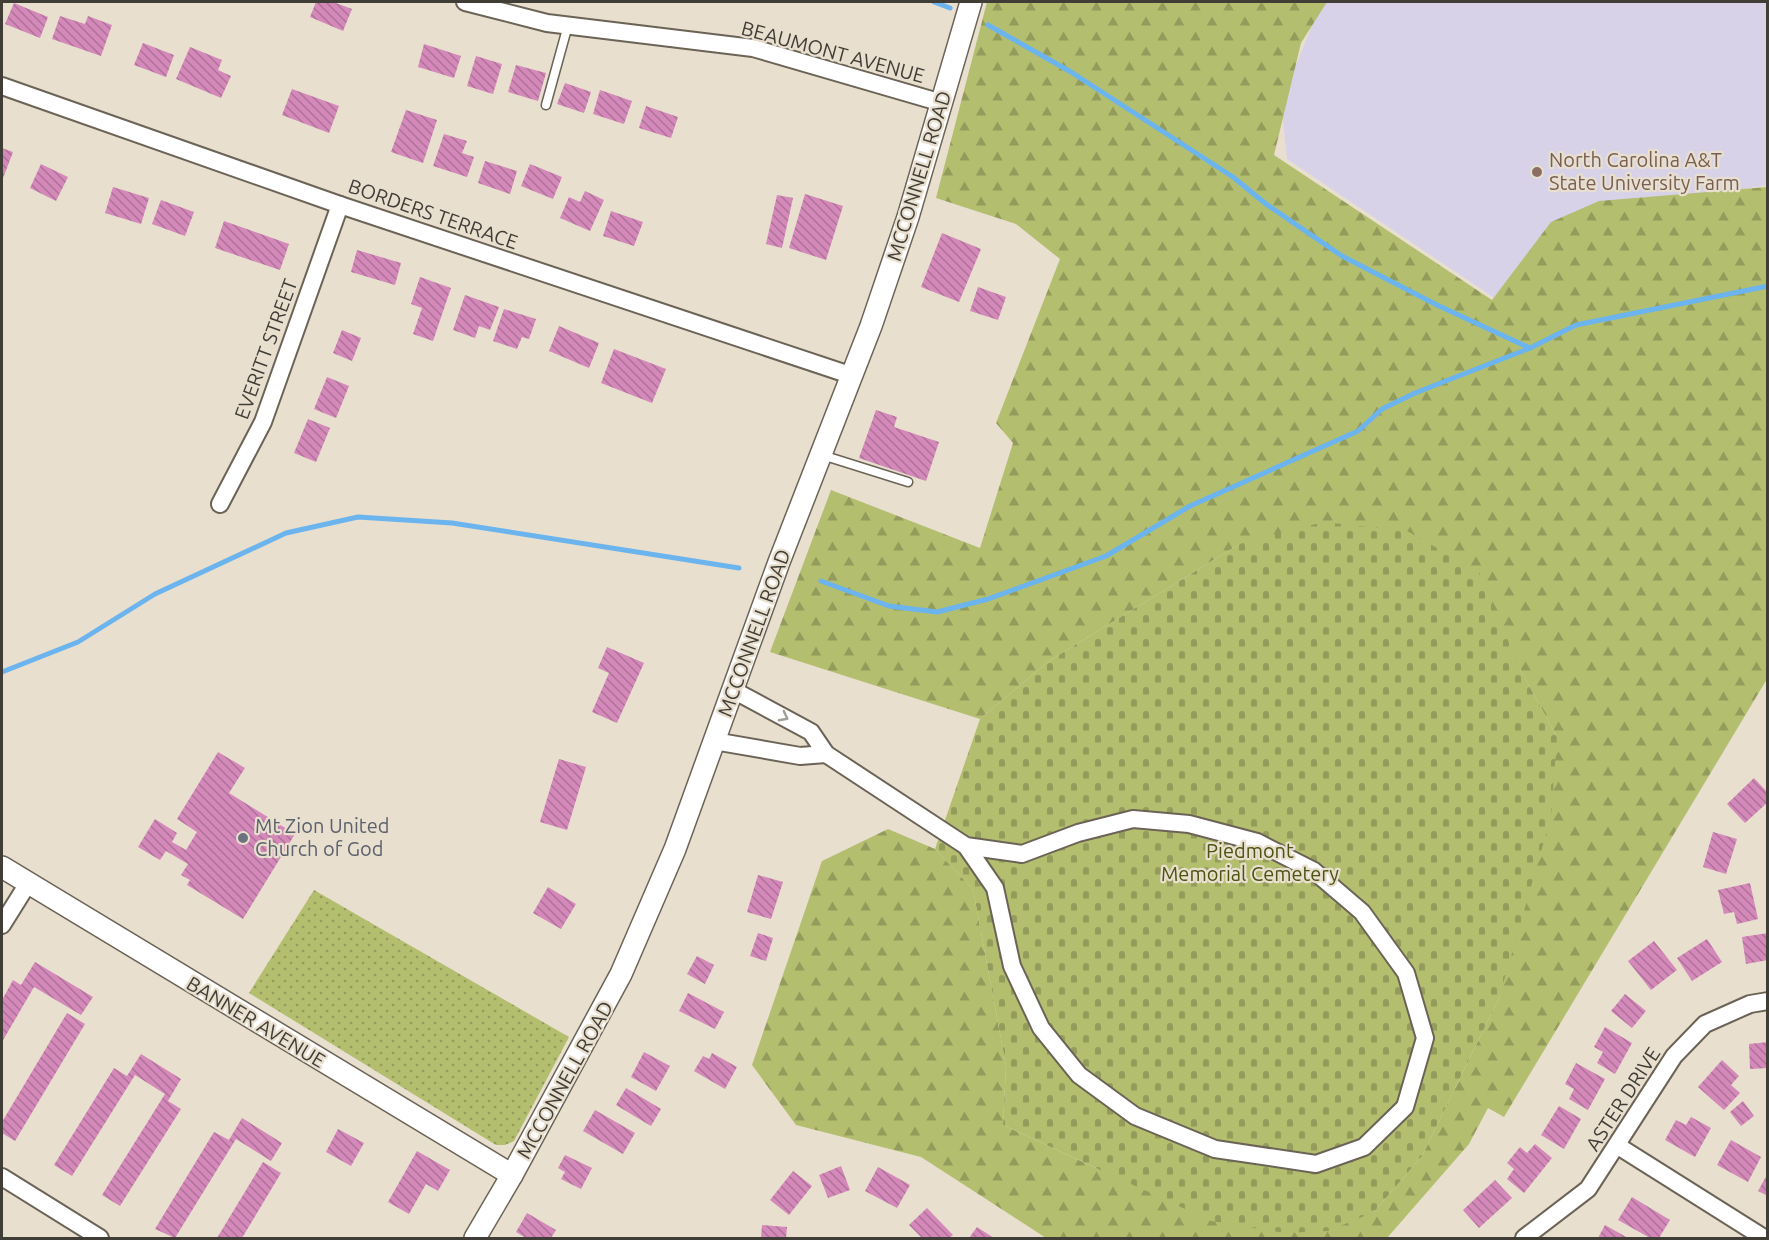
<svg xmlns="http://www.w3.org/2000/svg" width="1769" height="1240" font-family="Ubuntu,sans-serif">
<style>
.education{fill:#d7d2e8}
.grass{fill:url(#grass-dots)}
.forest{fill:url(#forest-firs)}
.cemetery{fill:url(#cemetery-stones)}
.lines{fill:none;stroke-linecap:round;stroke-linejoin:round}
.stream{stroke:#6cb4ee;stroke-width:5}
.building{fill:url(#building-back-hatch)}
.service-casing{stroke:#6b6356;stroke-width:11}
.minor-casing{stroke:#6b6356;stroke-width:20}
.tertiary-casing{stroke:#6b6356;stroke-width:24}
.service{stroke:#fff;stroke-width:8}
.minor{stroke:#fff;stroke-width:16}
.tertiary{stroke:#fff;stroke-width:21}
.oneway{stroke:#a09e9a}
.education-dot{fill:#8d6e63;stroke:#e8dfcf;stroke-width:2}
.worship-dot{fill:#6b7280;stroke:#e8dfcf;stroke-width:2}
.labels{text-anchor:middle;stroke-width:4.5;stroke-linejoin:round;paint-order:stroke}
.street-label{font-size:20px;fill:#403c36;stroke:#e8dfcf}
.education-label{font-size:20px;fill:#785e54;stroke:#e8dfcf;text-anchor:start}
.worship-label{font-size:20px;fill:#5b616d;stroke:#e8dfcf;text-anchor:start}
.park-label{font-size:20px;fill:#4c5211;stroke:#e8dfcf}
</style>
<defs>
<pattern id="grass-dots" width="8" height="8" patternUnits="userSpaceOnUse" patternTransform="scale(1.5)"><rect width="8" height="8" fill="#b4be6f"/><path d="M2 2h.1M6 6h.1" fill="none" stroke="#949c5c" stroke-width="1.8" stroke-linecap="round"/></pattern>
<pattern id="forest-firs" width="22" height="20" patternUnits="userSpaceOnUse" patternTransform="scale(1.5)"><rect width="22" height="20" fill="#b4be6f"/><path d="M5 1l3.5 6h-7zM16 11l3.5 6h-7z" fill="#949c5c"/></pattern>
<pattern id="cemetery-stones" width="16" height="16" patternUnits="userSpaceOnUse" patternTransform="scale(1.5)"><rect width="16" height="16" fill="#b4be6f"/><path d="M2 7V4a2 2 0 0 1 4 0v3zM10 15v-3a2 2 0 0 1 4 0v3z" fill="#949c5c"/></pattern>
<pattern id="building-back-hatch" width="6" height="6" patternUnits="userSpaceOnUse" patternTransform="scale(1.5)"><rect width="6" height="6" fill="#d589ba"/><path d="M-1 5l2 2M0 0l6 6M5-1l2 2" fill="none" stroke="#ae7198"/></pattern>
</defs>
<rect width="100%" height="100%" fill="#e8dfcf"/>
<polygon class="education" points="1322,2 1767,2 1767,185 1635,208 1526,319 1287,159 1281,101"/>
<polygon class="grass" points="314,890 569,1037 514,1141 505,1145 496,1145 249,993"/>
<polygon class="forest" points="987,2 1327,2 1301,43 1274,155 1492,300 1551,222 1599,201 1767,187 1767,679 1504,1117 1488,1108 1469,1144 1387,1238 1046,1238 921,1157 796,1125 752,1065 822,861 888,829 935,849 973,889 1006,1066 1003,1125 1096,1168 1374,1212 1422,1156 1499,998 1557,737 1520,669 1243,542 1049,661 980,719 770,652 831,490 980,548 1013,443 996,423 1060,259 1016,224 936,198"/>
<polygon class="cemetery" points="1324,522 1407,531 1479,572 1520,669 1557,737 1551,817 1499,998 1422,1156 1374,1212 1328,1231 1285,1233 1211,1221 1003,1125 1006,1066 973,889 935,849 980,719 1049,661 1243,542"/>
<g class="lines">
<g class="stream">
<polyline points="934,2 950,8"/>
<polyline points="988,25 1071,72 1233,177 1266,204 1342,256 1437,305 1530,348"/>
<polyline points="821,581 889,606 937,612 988,599 1106,556 1190,506 1358,431 1382,409 1415,393 1530,348 1576,325 1768,286"/>
<polyline points="2,672 78,642 155,594 286,533 358,517 452,523 739,568"/>
</g>
</g>
<g class="building">
<polygon points="316,2 333,2 352,9 343,31 310,17"/>
<polygon points="14,3 48,17 40,38 5,24"/>
<polygon points="60,16 85,24 88,16 112,25 101,56 52,39"/>
<polygon points="143,43 174,55 166,77 134,65"/>
<polygon points="424,44 461,56 454,78 418,67"/>
<polygon points="190,47 222,60 218,70 231,76 221,98 176,79"/>
<polygon points="476,56 502,64 493,94 467,86"/>
<polygon points="516,65 546,73 538,101 508,92"/>
<polygon points="565,83 591,92 584,113 557,104"/>
<polygon points="292,89 339,106 329,133 282,115"/>
<polygon points="600,90 632,101 624,124 593,114"/>
<polygon points="646,106 678,117 671,138 639,128"/>
<polygon points="406,110 437,120 423,163 391,152"/>
<polygon points="444,134 467,141 462,153 474,157 467,177 433,166"/>
<polygon points="2,148 13,152 2,181"/>
<polygon points="485,161 517,171 510,194 478,183"/>
<polygon points="41,164 68,177 56,201 30,188"/>
<polygon points="530,164 562,177 553,199 521,186"/>
<polygon points="113,187 149,198 141,224 105,213"/>
<polygon points="585,191 604,200 590,231 560,218 569,197 580,202"/>
<polygon points="805,194 843,206 826,260 789,248"/>
<polygon points="777,195 793,198 782,248 766,244"/>
<polygon points="161,200 194,212 185,236 152,224"/>
<polygon points="611,211 643,222 634,246 603,236"/>
<polygon points="224,221 289,244 280,270 215,248"/>
<polygon points="942,233 981,249 959,302 921,287"/>
<polygon points="357,250 401,263 395,285 351,272"/>
<polygon points="420,277 451,288 433,341 413,334 422,308 411,304"/>
<polygon points="978,287 1006,297 998,320 970,311"/>
<polygon points="465,295 499,307 490,330 479,326 475,338 453,330"/>
<polygon points="504,309 536,319 529,339 522,337 517,349 493,341"/>
<polygon points="559,326 599,343 589,368 549,351"/>
<polygon points="342,330 361,338 352,361 333,353"/>
<polygon points="614,349 666,369 652,403 601,383"/>
<polygon points="327,377 349,386 336,418 314,409"/>
<polygon points="876,410 897,417 894,427 939,442 926,481 859,458"/>
<polygon points="308,419 330,428 316,462 294,453"/>
<polygon points="607,647 644,663 617,723 592,712 609,673 598,668"/>
<polygon points="218,752 245,768 229,793 295,834 243,919 187,885 190,880 181,875 188,864 166,851 160,860 138,847 155,819 177,833 172,842 186,850 197,832 177,819"/>
<polygon points="559,759 586,767 567,830 540,822"/>
<polygon points="1754,778 1768,793 1768,802 1745,823 1727,804"/>
<polygon points="1713,832 1737,839 1726,874 1703,867"/>
<polygon points="758,875 783,882 771,919 747,912"/>
<polygon points="1750,883 1758,919 1737,924 1734,912 1724,914 1718,890"/>
<polygon points="548,887 576,904 561,929 533,913"/>
<polygon points="758,933 773,938 766,961 750,956"/>
<polygon points="1768,933 1768,960 1746,964 1742,937"/>
<polygon points="1707,939 1722,962 1692,981 1677,958"/>
<polygon points="1654,941 1677,970 1651,990 1628,961"/>
<polygon points="697,956 714,965 705,984 687,974"/>
<polygon points="35,962 93,997 81,1015 34,987 2,1042 2,1000 13,980 21,985"/>
<polygon points="688,993 724,1012 715,1029 679,1011"/>
<polygon points="1625,994 1646,1011 1632,1028 1611,1011"/>
<polygon points="67,1013 85,1024 15,1141 2,1133 2,1122"/>
<polygon points="1605,1027 1632,1043 1615,1074 1597,1063 1603,1052 1594,1047"/>
<polygon points="1768,1042 1768,1068 1750,1069 1749,1044"/>
<polygon points="644,1052 670,1066 656,1091 631,1077"/>
<polygon points="712,1053 737,1067 725,1089 694,1071 703,1056 709,1059"/>
<polygon points="141,1054 181,1079 168,1101 181,1109 120,1206 102,1195 165,1094 135,1075 72,1176 54,1165 114,1068 127,1076"/>
<polygon points="1722,1060 1739,1076 1731,1085 1740,1093 1724,1110 1698,1087"/>
<polygon points="1576,1063 1605,1079 1588,1110 1569,1099 1574,1089 1565,1084"/>
<polygon points="626,1088 661,1109 651,1126 616,1105"/>
<polygon points="1743,1101 1754,1116 1741,1126 1730,1112"/>
<polygon points="1559,1106 1581,1119 1564,1149 1541,1135"/>
<polygon points="595,1110 635,1133 623,1154 583,1131"/>
<polygon points="1691,1117 1711,1128 1695,1157 1665,1140 1676,1120 1686,1125"/>
<polygon points="242,1118 282,1143 271,1161 236,1139 175,1238 155,1229 214,1132 229,1140"/>
<polygon points="338,1129 364,1143 351,1166 326,1152"/>
<polygon points="1731,1140 1761,1157 1748,1182 1717,1165"/>
<polygon points="1535,1144 1552,1158 1524,1193 1507,1179 1514,1169 1507,1163 1520,1147 1527,1153"/>
<polygon points="417,1151 450,1170 438,1191 426,1184 409,1214 388,1202"/>
<polygon points="565,1155 592,1168 581,1189 561,1179 565,1172 558,1168"/>
<polygon points="263,1162 281,1173 242,1238 217,1238"/>
<polygon points="841,1166 850,1190 828,1198 819,1175"/>
<polygon points="878,1167 910,1185 897,1208 865,1191"/>
<polygon points="793,1171 812,1186 789,1215 770,1200"/>
<polygon points="1768,1173 1768,1196 1758,1191"/>
<polygon points="1495,1180 1512,1198 1479,1228 1463,1210"/>
<polygon points="1632,1197 1670,1220 1659,1238 1650,1238 1618,1220"/>
<polygon points="927,1208 953,1235 949,1238 922,1238 909,1225"/>
<polygon points="527,1213 556,1230 551,1238 526,1238 516,1232"/>
<polygon points="762,1225 787,1227 786,1238 761,1238"/>
<polygon points="1605,1225 1628,1238 1598,1238"/>
<polygon points="977,1227 994,1238 969,1238"/>
</g>
<g class="lines">
<defs>
<g id="service">
<polyline points="546,105 568,25"/>
<polyline points="822,455 908,482"/>
</g>
<g id="minor">
<polyline points="465,2 547,23 753,48 942,103"/>
<polyline points="2,86 340,205 853,376"/>
<polyline points="220,504 263,422 340,205"/>
<polyline points="733,690 811,732 826,754 966,846 995,888 1012,966 1041,1028 1079,1075 1135,1116 1215,1149 1316,1164 1364,1147 1405,1107 1425,1038 1406,973 1362,912 1314,871 1257,842 1189,824 1133,819 1078,833 1022,854 966,846"/>
<polyline points="714,741 800,756 826,754"/>
<polyline points="2,925 27,885"/>
<polyline points="1618,1146 1764,1238"/>
<polyline points="2,1177 100,1238"/>
<polyline points="1524,1238 1588,1189 1674,1056 1705,1024 1750,1004 1768,1001"/>
</g>
<g id="tertiary">
<polyline points="2,867 512,1175"/>
<polyline points="475,1238 512,1175 621,974 675,849 779,562 871,326 908,217 971,2"/>
</g>
</defs>
<use href="#service" class="service-casing"/>
<use href="#minor" class="minor-casing"/>
<use href="#tertiary" class="tertiary-casing"/>
<use href="#service" class="service"/>
<use href="#minor" class="minor"/>
<use href="#tertiary" class="tertiary"/>
</g>
<defs><path id="oneway-chevron" d="M-2-3.5L2.5 0L-2 3.5" fill="none" stroke-width="1.6" stroke-linecap="round" stroke-linejoin="round" transform="scale(1.5)"/></defs>
<use class="oneway" href="#oneway-chevron" transform="translate(784 717) rotate(28)"/>
<circle class="education-dot" cx="1537" cy="172" r="6"/>
<circle class="worship-dot" cx="243" cy="838" r="6"/>
<g class="labels">
<g class="street-label">
<text transform="translate(833 52) rotate(15)" y="7">BEAUMONT AVENUE</text>
<text transform="translate(919 176) rotate(-73)" y="7">MCCONNELL ROAD</text>
<text transform="translate(433 214) rotate(19)" y="7">BORDERS TERRACE</text>
<text transform="translate(266 349) rotate(-70)" y="7">EVERITT STREET</text>
<text transform="translate(754 633) rotate(-70)" y="7">MCCONNELL ROAD</text>
<text transform="translate(256 1022) rotate(31)" y="7">BANNER AVENUE</text>
<text transform="translate(565 1080) rotate(-61)" y="7">MCCONNELL ROAD</text>
<text transform="translate(1623 1099) rotate(-57)" y="7">ASTER DRIVE</text>
</g>
<g class="education-label">
<text x="1549" y="167">North Carolina A&amp;T<tspan x="1549" dy="23">State University Farm</tspan></text>
</g>
<g class="worship-label">
<text x="255" y="833">Mt Zion United<tspan x="255" dy="23">Church of God</tspan></text>
</g>
<g class="park-label">
<text x="1250" y="858">Piedmont<tspan x="1250" dy="23">Memorial Cemetery</tspan></text>
</g>
</g>
<rect width="1769" height="1240" fill="none" stroke="#403c36" stroke-width="6"/>
</svg>
